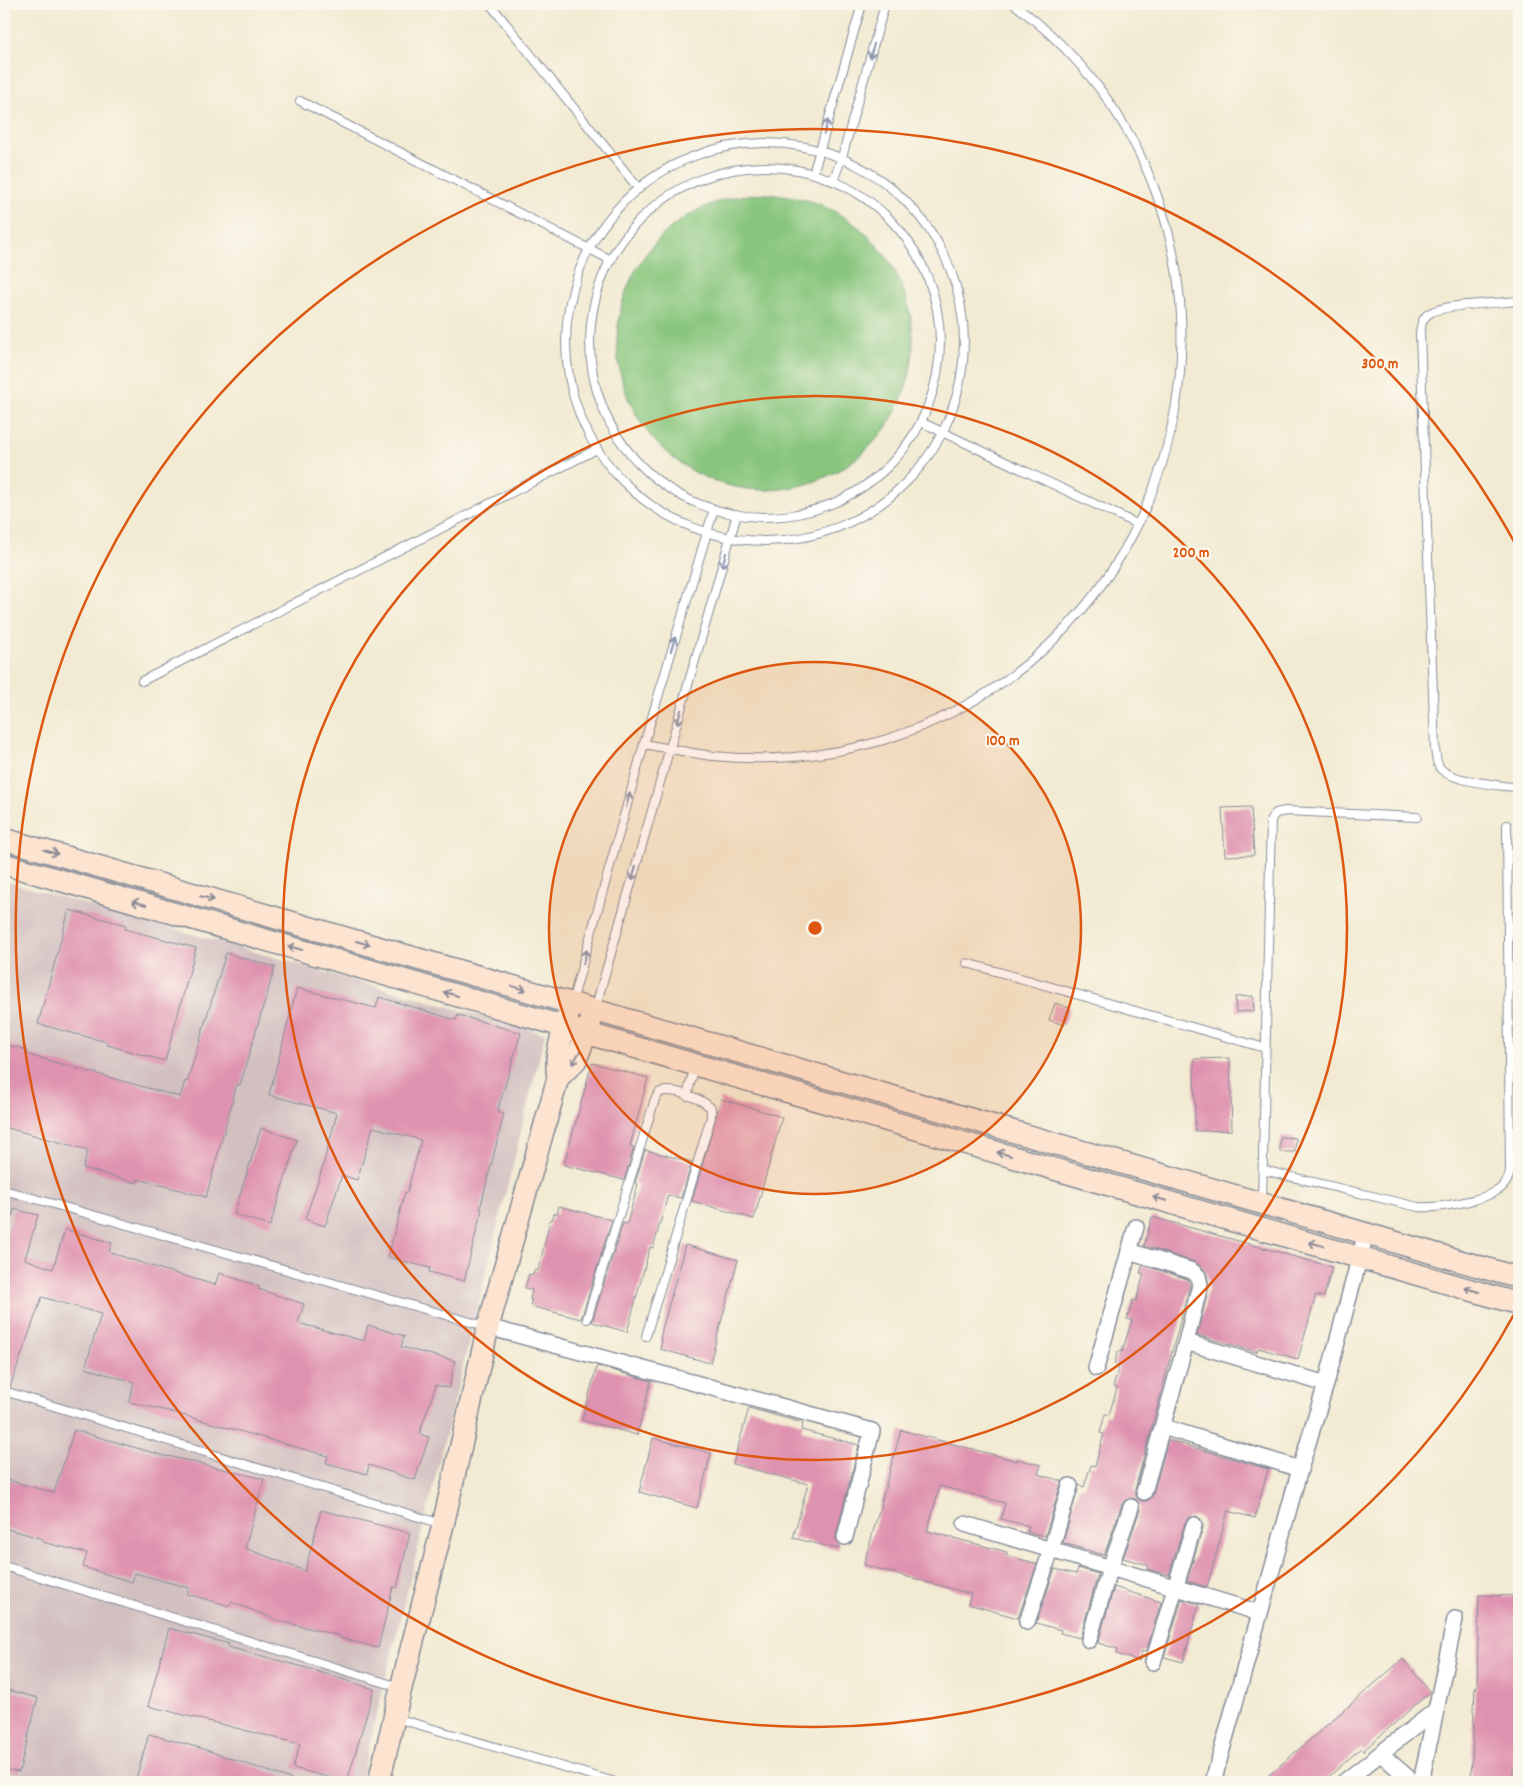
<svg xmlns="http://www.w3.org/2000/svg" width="1523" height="1786" font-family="Dekko,sans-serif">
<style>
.industrial{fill:#d2bfc0}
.green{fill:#88c67d;stroke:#527a6e}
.building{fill:#df92af}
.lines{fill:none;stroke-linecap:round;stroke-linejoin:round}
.lane-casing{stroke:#868c98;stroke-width:10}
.street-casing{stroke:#868c98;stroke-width:18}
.secondary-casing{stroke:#868c98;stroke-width:24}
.lane{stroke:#fff;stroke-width:8}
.street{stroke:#fff;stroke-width:15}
.secondary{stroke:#fde4d0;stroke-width:21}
.oneway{stroke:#8d97ae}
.oneway2{stroke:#8c8a97}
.ring{fill:none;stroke:#de5710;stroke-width:2.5}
.centre{fill:#de5710;stroke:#fbf7ec;stroke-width:2.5}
.ring-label{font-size:15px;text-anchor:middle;font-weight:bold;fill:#de5710;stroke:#fbf7ec;stroke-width:4.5;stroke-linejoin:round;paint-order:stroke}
</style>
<rect width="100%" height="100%" fill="#fbf7ec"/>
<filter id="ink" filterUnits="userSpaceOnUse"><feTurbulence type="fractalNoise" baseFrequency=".02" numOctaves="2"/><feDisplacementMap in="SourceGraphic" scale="10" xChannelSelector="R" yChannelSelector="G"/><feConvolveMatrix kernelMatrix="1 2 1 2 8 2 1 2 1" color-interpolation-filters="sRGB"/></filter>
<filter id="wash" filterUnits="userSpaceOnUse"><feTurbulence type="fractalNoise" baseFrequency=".0096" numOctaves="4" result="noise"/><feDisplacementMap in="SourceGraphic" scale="20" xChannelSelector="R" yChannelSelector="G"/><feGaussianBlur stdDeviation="1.12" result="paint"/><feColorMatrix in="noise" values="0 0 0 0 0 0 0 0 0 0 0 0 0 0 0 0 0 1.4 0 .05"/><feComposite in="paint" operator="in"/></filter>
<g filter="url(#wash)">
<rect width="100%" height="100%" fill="#f2ead2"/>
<polygon class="industrial" points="4,881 545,1034 360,1782 4,1782"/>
<circle class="green" cx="765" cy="342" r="148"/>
<g id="blocks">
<g class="building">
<polygon points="1251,807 1254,855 1225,856 1222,808"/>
<polygon points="69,910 126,925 125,929 196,948 165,1061 107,1045 107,1042 38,1024"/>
<polygon points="226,953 275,967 240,1085 237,1084 206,1197 138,1179 137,1183 83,1168 88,1150 4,1127 4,1044 27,1050 26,1054 180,1097 185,1081 187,1082"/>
<polygon points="297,988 376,1008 379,997 456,1020 458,1015 521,1033 497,1112 504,1114 480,1209 482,1209 464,1281 429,1272 430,1268 388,1257 405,1192 407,1193 421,1140 373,1127 357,1180 342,1175 325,1226 305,1219 322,1169 337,1113 269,1095"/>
<polygon points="1253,996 1254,1011 1236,1012 1235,997"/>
<polygon points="1055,1003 1070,1008 1064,1025 1049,1020"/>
<polygon points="1230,1058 1232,1130 1195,1131 1194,1059"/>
<polygon points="592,1063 648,1078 630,1146 634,1147 624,1180 564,1165"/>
<polygon points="721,1099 782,1117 754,1219 692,1201"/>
<polygon points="261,1128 297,1140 270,1226 234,1214"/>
<polygon points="1280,1137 1296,1138 1295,1152 1280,1152"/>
<polygon points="645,1150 692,1162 681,1198 668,1195 653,1248 650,1247 627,1332 592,1322 623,1223 627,1224 638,1184 635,1183"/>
<polygon points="559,1206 612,1220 581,1319 530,1306 532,1300 530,1300 532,1290 525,1288 529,1274 533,1275 534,1270 538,1271 550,1220 552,1220 554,1213 557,1214"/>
<polygon points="14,1209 38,1215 25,1259 53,1269 65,1229 112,1243 109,1252 157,1268 215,1285 219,1273 259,1286 258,1289 304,1304 298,1323 364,1341 368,1325 404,1336 401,1347 455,1361 449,1388 436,1385 419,1434 429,1437 415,1480 369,1465 367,1474 326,1463 328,1456 172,1412 129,1402 134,1382 85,1368 101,1314 42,1297 10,1387 4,1385 4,1246"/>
<polygon points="1152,1217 1332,1267 1324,1297 1316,1295 1298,1359 1258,1348 1257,1352 1197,1335 1209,1287 1207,1274 1204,1269 1195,1262 1144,1246"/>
<polygon points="685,1245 738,1260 710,1363 660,1349 662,1340 660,1340 662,1330"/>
<polygon points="1143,1265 1187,1279 1190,1285 1135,1489 1137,1498 1141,1501 1146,1501 1150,1499 1153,1495 1168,1440 1268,1469 1255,1518 1228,1511 1207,1587 1187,1581 1203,1527 1201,1519 1196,1516 1188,1518 1185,1522 1169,1575 1147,1569 1148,1565 1123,1558 1140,1510 1138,1501 1134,1498 1125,1500 1122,1504 1104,1555 1063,1543 1079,1485 1084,1487 1091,1465 1095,1466 1104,1434 1100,1433 1105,1414 1109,1415 1117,1388 1113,1387 1119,1366 1114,1364 1118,1351 1122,1352 1132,1320 1127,1319 1133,1300 1136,1301 1144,1274 1140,1273"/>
<polygon points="597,1366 651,1381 637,1435 582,1420"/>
<polygon points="749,1408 803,1423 801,1430 859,1445 836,1535 836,1540 840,1545 838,1549 793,1538 808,1484 733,1464"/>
<polygon points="74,1430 168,1457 168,1456 264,1479 245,1548 305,1571 321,1510 410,1533 397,1588 393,1587 378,1648 340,1638 340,1636 280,1621 231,1602 230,1606 187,1594 189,1588 135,1573 132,1582 83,1567 87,1553 42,1542 43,1539 4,1528 4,1479 54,1493"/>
<polygon points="901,1430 1017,1461 1017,1459 1041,1465 1038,1474 1062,1481 1045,1536 1027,1532 1029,1526 1001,1519 1005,1503 940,1486 927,1531 1007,1552 1006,1555 1037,1564 1018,1618 968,1604 971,1594 864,1565"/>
<polygon points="653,1438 711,1453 697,1508 639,1492"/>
<polygon points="1078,1568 1098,1574 1080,1638 1060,1633 1061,1630 1036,1623 1055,1569 1076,1574"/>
<polygon points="1114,1587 1161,1602 1146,1652 1142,1651 1139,1661 1117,1654 1118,1649 1098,1643"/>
<polygon points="1479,1595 1519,1596 1519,1710 1517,1771 1513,1770 1513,1782 1471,1782 1475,1687 1477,1688"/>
<polygon points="1182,1599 1199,1604 1183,1662 1164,1657"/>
<polygon points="169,1628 229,1644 228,1647 307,1668 374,1689 347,1782 293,1768 300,1744 148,1706"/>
<polygon points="1403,1659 1430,1692 1363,1751 1361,1748 1323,1782 1261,1782"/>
<polygon points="4,1689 38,1698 19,1772 4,1769"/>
<polygon points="149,1734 200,1748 291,1779 291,1782 135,1782"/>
</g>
</g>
</g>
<g filter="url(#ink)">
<use href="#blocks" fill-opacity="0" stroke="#868c98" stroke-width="1"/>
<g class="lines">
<defs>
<g id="lane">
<polyline points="490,4 639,189"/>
<polyline points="300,101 611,260"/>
<circle cx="765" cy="342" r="199"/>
<circle cx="765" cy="342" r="175"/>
<polyline points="813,174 862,4"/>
<polyline points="833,181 842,157 885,4"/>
<path d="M1519,301c-19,2 -75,3 -89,12 -8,4 -9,13 -10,20l15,416c1,6 1,14 5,19 11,14 61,17 79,20"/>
<polyline points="921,422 1137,524"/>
<polyline points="142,681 597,449"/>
<path d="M644,744c22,4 46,9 69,12 58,6 118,0 174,-17 325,-104 401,-529 127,-735"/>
<polyline points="967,963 1265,1048"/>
<polyline points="572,1002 644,744 714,509"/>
<polyline points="595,1009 737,514"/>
<polyline points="687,1096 695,1066"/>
<path d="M1263,1170l155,37c18,2 69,-7 83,-19 6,-5 8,-10 9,-17l-3,-346"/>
<polyline points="4,1190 488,1327"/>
<polyline points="1262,1201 1271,819 1276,813 1286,811 1417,817"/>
<path d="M587,1319l68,-220 5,-7c14,-4 41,6 51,16v9l-65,219"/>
<polyline points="4,1391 442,1524"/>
<polyline points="4,1566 399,1687"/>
<polyline points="396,1718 615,1782"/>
</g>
<g id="street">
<polyline points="1129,1251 1192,1271 1198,1276 1200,1285 1186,1342 1144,1492"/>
<polyline points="488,1327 872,1431 845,1537"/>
<polyline points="1186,1342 1326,1384"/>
<polyline points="1096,1368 1136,1227"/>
<polyline points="1163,1427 1300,1469"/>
<polyline points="965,1524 1260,1613"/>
<polyline points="1027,1622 1051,1550 1070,1486"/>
<polyline points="1089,1640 1110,1568 1131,1507"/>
<polyline points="1153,1662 1194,1525"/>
<polyline points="1381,1754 1413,1782"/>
<polyline points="1213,1782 1300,1469 1326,1384 1366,1233"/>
<polyline points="1344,1782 1436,1710"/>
<polyline points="1421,1782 1455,1619"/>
</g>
<g id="secondary">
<polyline points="4,839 1519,1278"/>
<polyline points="4,864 1519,1304"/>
<polyline points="558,1078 576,1060 591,1021"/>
<path d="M379,1782l22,-94 42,-163 45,-198 70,-249c-4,-25 4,-40 10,-63"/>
</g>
</defs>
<use href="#lane" class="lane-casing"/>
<use href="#street" class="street-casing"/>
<use href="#secondary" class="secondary-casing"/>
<use href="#lane" class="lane"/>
<use href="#street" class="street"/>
<use href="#secondary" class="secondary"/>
</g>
<defs><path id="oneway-shaft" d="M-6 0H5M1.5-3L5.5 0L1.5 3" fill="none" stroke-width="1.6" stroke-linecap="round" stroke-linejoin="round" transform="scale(1.25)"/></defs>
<g class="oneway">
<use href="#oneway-shaft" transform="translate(872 51) rotate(106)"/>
<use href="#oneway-shaft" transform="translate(826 127) rotate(-74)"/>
<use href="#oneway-shaft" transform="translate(724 560) rotate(106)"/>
<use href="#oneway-shaft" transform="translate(673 644) rotate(-73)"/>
<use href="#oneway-shaft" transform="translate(679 717) rotate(106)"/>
<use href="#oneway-shaft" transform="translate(628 800) rotate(-75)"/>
<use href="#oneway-shaft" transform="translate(634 873) rotate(106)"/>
<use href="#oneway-shaft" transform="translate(585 957) rotate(-75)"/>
</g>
<g class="oneway2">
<use href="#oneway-shaft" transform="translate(51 852) rotate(16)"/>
<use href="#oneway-shaft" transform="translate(207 898) rotate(16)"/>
<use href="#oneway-shaft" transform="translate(139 903) rotate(-164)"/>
<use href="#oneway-shaft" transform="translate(363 943) rotate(16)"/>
<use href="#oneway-shaft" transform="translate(295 948) rotate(-164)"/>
<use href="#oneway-shaft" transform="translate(519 988) rotate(16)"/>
<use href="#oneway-shaft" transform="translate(451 994) rotate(-164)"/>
<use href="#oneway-shaft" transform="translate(576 1058) rotate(121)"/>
<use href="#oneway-shaft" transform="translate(1004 1154) rotate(-164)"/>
<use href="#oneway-shaft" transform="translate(1160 1199) rotate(-164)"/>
<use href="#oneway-shaft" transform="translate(1316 1244) rotate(-164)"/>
<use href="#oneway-shaft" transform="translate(1472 1290) rotate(-164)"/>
</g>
</g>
<circle cx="815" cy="928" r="266" fill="#de5710" fill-opacity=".12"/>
<g class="ring">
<circle cx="815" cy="928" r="266"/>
<circle cx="815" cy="928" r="532"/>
<path d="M1517 1309A799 799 0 1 1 1517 547"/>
</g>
<circle cx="815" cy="928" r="8" class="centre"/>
<g class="ring-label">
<text x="1380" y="368">300 m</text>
<text x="1191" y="557">200 m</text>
<text x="1003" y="745">100 m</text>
</g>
<rect width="1523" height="1786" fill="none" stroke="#fbf7ec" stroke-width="20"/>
</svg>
